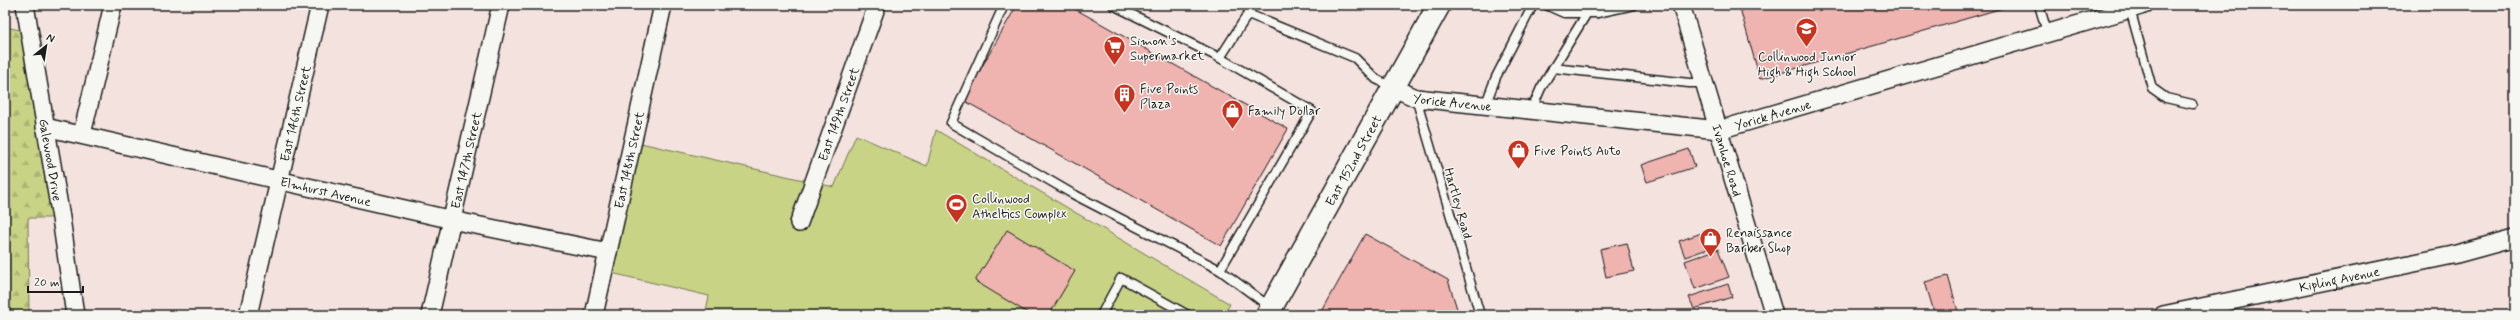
<svg xmlns="http://www.w3.org/2000/svg" width="2520" height="320" font-family="Mynerve,sans-serif">
<style>
.grass{fill:#c8d386;stroke:#727851}
.forest{fill:url(#forest-firs);stroke:#727851}
.building{fill:#efb3b0;stroke:#1c1c1c}
.lines{fill:none;stroke-linecap:round;stroke-linejoin:round}
.lane-casing{stroke:#1c1c1c;stroke-width:11}
.street-casing{stroke:#1c1c1c;stroke-width:20}
.secondary-casing{stroke:#1c1c1c;stroke-width:25}
.lane{stroke:#f6f6f2;stroke-width:8}
.street{stroke:#f6f6f2;stroke-width:17}
.secondary{stroke:#f6f6f2;stroke-width:22}
.labels{text-anchor:middle;stroke-width:3;stroke-linejoin:round;paint-order:stroke}
.poi-label{font-size:13px;fill:#1c1c1c;stroke:#f6f6f2;text-anchor:start}
.street-label{font-size:13px;fill:#1c1c1c;stroke:#f6f6f2}
</style>
<defs>
<pattern id="forest-firs" width="22" height="20" patternUnits="userSpaceOnUse"><rect width="22" height="20" fill="#c8d386"/><path d="M5 1l3.5 6h-7zM16 11l3.5 6h-7z" fill="#abb573"/></pattern>
</defs>
<rect width="100%" height="100%" fill="#f4e2de"/>
<filter id="ink" filterUnits="userSpaceOnUse"><feTurbulence type="fractalNoise" baseFrequency=".025" numOctaves="2"/><feDisplacementMap in="SourceGraphic" scale="8" xChannelSelector="R" yChannelSelector="G"/><feConvolveMatrix kernelMatrix="1 2 1 2 8 2 1 2 1" color-interpolation-filters="sRGB"/></filter>
<g filter="url(#ink)">
<polygon class="grass" points="936,130 1230,304 1224,315 705,315 709,296 603,271 632,141 834,187 856,135 927,166"/>
<polygon class="forest" points="5,27 30,32 61,218 28,218 29,315 5,315"/>
<g class="building">
<polygon points="1017,5 1068,5 1288,129 1221,246 963,100"/>
<polygon points="1739,5 2013,5 1760,79"/>
<polygon points="1689,149 1695,167 1647,182 1641,165"/>
<polygon points="1007,230 1075,271 1049,315 1031,315 975,281"/>
<polygon points="1710,230 1716,246 1685,257 1679,241"/>
<polygon points="1365,234 1448,280 1459,315 1320,315"/>
<polygon points="1627,243 1634,271 1606,277 1600,249"/>
<polygon points="1718,249 1729,277 1695,289 1685,261"/>
<polygon points="1948,276 1959,315 1935,315 1925,282"/>
<polygon points="1728,284 1732,297 1694,309 1689,297"/>
<polygon points="1649,309 1651,315 1626,315"/>
</g>
<g class="lines">
<defs>
<g id="lane">
<polyline points="1004,5 951,123 1071,193 1220,270"/>
<polyline points="1113,5 1220,58"/>
<polyline points="1253,5 1248,14 1355,58 1376,79 1392,87"/>
<polyline points="1546,5 1564,13 1597,13 1600,5"/>
<polyline points="2039,5 2047,32"/>
<polyline points="2130,9 2152,88 2166,98 2192,104"/>
<polyline points="1597,13 1634,5"/>
<polyline points="1248,14 1220,58 1312,111 1220,270 1270,307"/>
<polyline points="1553,68 1689,83 1704,83"/>
<polyline points="1416,98 1480,315"/>
<polyline points="1485,106 1496,77 1533,5"/>
<polyline points="1531,111 1541,88 1587,13"/>
<polyline points="1101,315 1121,278 1188,315"/>
</g>
<g id="street">
<path id="s1" d="M25,5l36,213 14,97"/>
<path id="s2" d="M1681,5l93,310"/>
<path id="s3" d="M1392,87l24,11 303,32 425,-125"/>
<path id="s4" d="M45,127l421,96 142,29"/>
<polyline points="82,134 113,5"/>
<path id="s5" d="M799,223l78,-218"/>
<path id="s6" d="M248,315l72,-310"/>
<path id="s7" d="M430,315l71,-310"/>
<path id="s8" d="M594,315l69,-310"/>
<path id="s9" d="M2163,315l290,-60 62,-17"/>
</g>
<g id="secondary">
<path id="s10" d="M1267,315l172,-310"/>
</g>
</defs>
<use href="#lane" class="lane-casing"/>
<use href="#street" class="street-casing"/>
<use href="#secondary" class="secondary-casing"/>
<use href="#lane" class="lane"/>
<use href="#street" class="street"/>
<use href="#secondary" class="secondary"/>
</g>
</g>
<defs>
<symbol id="school-pin" viewBox="-11 -11 22 30"><path d="M0 17L-7.5 6A9.5 9.5 0 1 1 7.5 6Z" fill="#c8321e" stroke="#f6f6f2"/><path d="M0-5L7-2L0 1L-7-2ZM-4 1L0 2.5L4 1V4Q0 6-4 4Z" fill="#fff"/></symbol>
<symbol id="supermarket-pin" viewBox="-11 -11 22 30"><path d="M0 17L-7.5 6A9.5 9.5 0 1 1 7.5 6Z" fill="#c8321e" stroke="#f6f6f2"/><path d="M-6-5.5h2.5l.6 2H6L4.5 2H-2.5L-4.4-4H-6ZM-1.5 3.2a1.3 1.3 0 1 0 .1 0ZM3 3.2a1.3 1.3 0 1 0 .1 0Z" fill="#fff"/></symbol>
<symbol id="building-pin" viewBox="-11 -11 22 30"><path d="M0 17L-7.5 6A9.5 9.5 0 1 1 7.5 6Z" fill="#c8321e" stroke="#f6f6f2"/><path d="M-4-6H4V6H1V3H-1V6H-4ZM-2.5-4.3h1.7v1.8h-1.7ZM.8-4.3h1.7v1.8H.8ZM-2.5-1h1.7V.8h-1.7ZM.8-1h1.7V.8H.8Z" fill="#fff"/></symbol>
<symbol id="shop-pin" viewBox="-11 -11 22 30"><path d="M0 17L-7.5 6A9.5 9.5 0 1 1 7.5 6Z" fill="#c8321e" stroke="#f6f6f2"/><path d="M-5-2.5h2.3a2.7 3.5 0 0 1 5.4 0H5L5.5 6h-11ZM-1.5-2.5h3a1.5 2.3 0 0 0-3 0Z" fill="#fff"/></symbol>
<symbol id="stadium-pin" viewBox="-11 -11 22 30"><path d="M0 17L-7.5 6A9.5 9.5 0 1 1 7.5 6Z" fill="#c8321e" stroke="#f6f6f2"/><path d="M0-5a6.5 5 0 1 0 0 10a6.5 5 0 1 0 0-10ZM-3.5-1.8h7v3.6h-7Z" fill="#fff"/></symbol>
</defs>
<g fill-rule="evenodd">
<use href="#school-pin" x="1794" y="16" width="25" height="34"/>
<use href="#supermarket-pin" x="1102" y="34" width="25" height="34"/>
<use href="#building-pin" x="1112" y="82" width="25" height="34"/>
<use href="#shop-pin" x="1220" y="98" width="25" height="34"/>
<use href="#shop-pin" x="1506" y="138" width="25" height="34"/>
<use href="#stadium-pin" x="944" y="192" width="25" height="34"/>
<use href="#shop-pin" x="1698" y="226" width="25" height="34"/>
</g>
<g class="labels">
<g class="poi-label">
<text x="1130" y="45">Simon's<tspan x="1130" dy="15">Supermarket</tspan></text>
<text x="1807" y="61" text-anchor="middle">Collinwood Junior<tspan x="1807" dy="15">High &amp; High School</tspan></text>
<text x="1140" y="93">Five Points<tspan x="1140" dy="15">Plaza</tspan></text>
<text x="1248" y="115">Family Dollar</text>
<text x="1534" y="155">Five Points Auto</text>
<text x="972" y="203">Collinwood<tspan x="972" dy="15">Atheltics Complex</tspan></text>
<text x="1726" y="237">Renaissance<tspan x="1726" dy="15">Barber Shop</tspan></text>
</g>
<g class="street-label">
<text dy="5" stroke="none"><textPath href="#s3" startOffset="63">Yorick Avenue</textPath></text>
<text dy="5" stroke="none"><textPath href="#s6" startOffset="207">East 146th Street</textPath></text>
<text dy="5" stroke="none"><textPath href="#s5" startOffset="116">East 149th Street</textPath></text>
<text dy="5" stroke="none"><textPath href="#s3" startOffset="387">Yorick Avenue</textPath></text>
<text dy="5" stroke="none"><textPath href="#s1" startOffset="157">Galewood Drive</textPath></text>
<text dy="5" stroke="none"><textPath href="#s7" startOffset="159">East 147th Street</textPath></text>
<text dy="5" stroke="none"><textPath href="#s8" startOffset="159">East 148th Street</textPath></text>
<text dy="5" stroke="none"><textPath href="#s10" startOffset="177">East 152nd Street</textPath></text>
<text dy="5" stroke="none"><textPath href="#s2" startOffset="162">Ivanhoe Road</textPath></text>
<text dy="5" stroke="none"><textPath href="#s4" startOffset="288">Elmhurst Avenue</textPath></text>
<text transform="translate(1459 203) rotate(74)" y="5">Hartley Road</text>
<text dy="5" stroke="none"><textPath href="#s9" startOffset="180">Kipling Avenue</textPath></text>
</g>
</g>
<rect width="2520" height="320" fill="none" stroke="#f6f6f2" stroke-width="20"/>
<rect x="10" y="10" width="2500" height="300" fill="none" stroke="#1c1c1c" stroke-width="1.5" filter="url(#ink)"/>
<g transform="translate(46 46) rotate(30)" stroke="#f6f6f2" stroke-width="3" paint-order="stroke">
<path d="M0-3L7 15L0 10L-7 15Z" fill="#1c1c1c"/>
<text y="-6" font-size="11" font-weight="bold" text-anchor="middle" fill="#1c1c1c">N</text>
</g>
<path d="M28 286v6h55v-6" fill="none" stroke="#1c1c1c" stroke-width="2"/>
<text x="34" y="286" font-size="12" fill="#1c1c1c" stroke="#f6f6f2" stroke-width="3" paint-order="stroke">20 m</text>
</svg>
